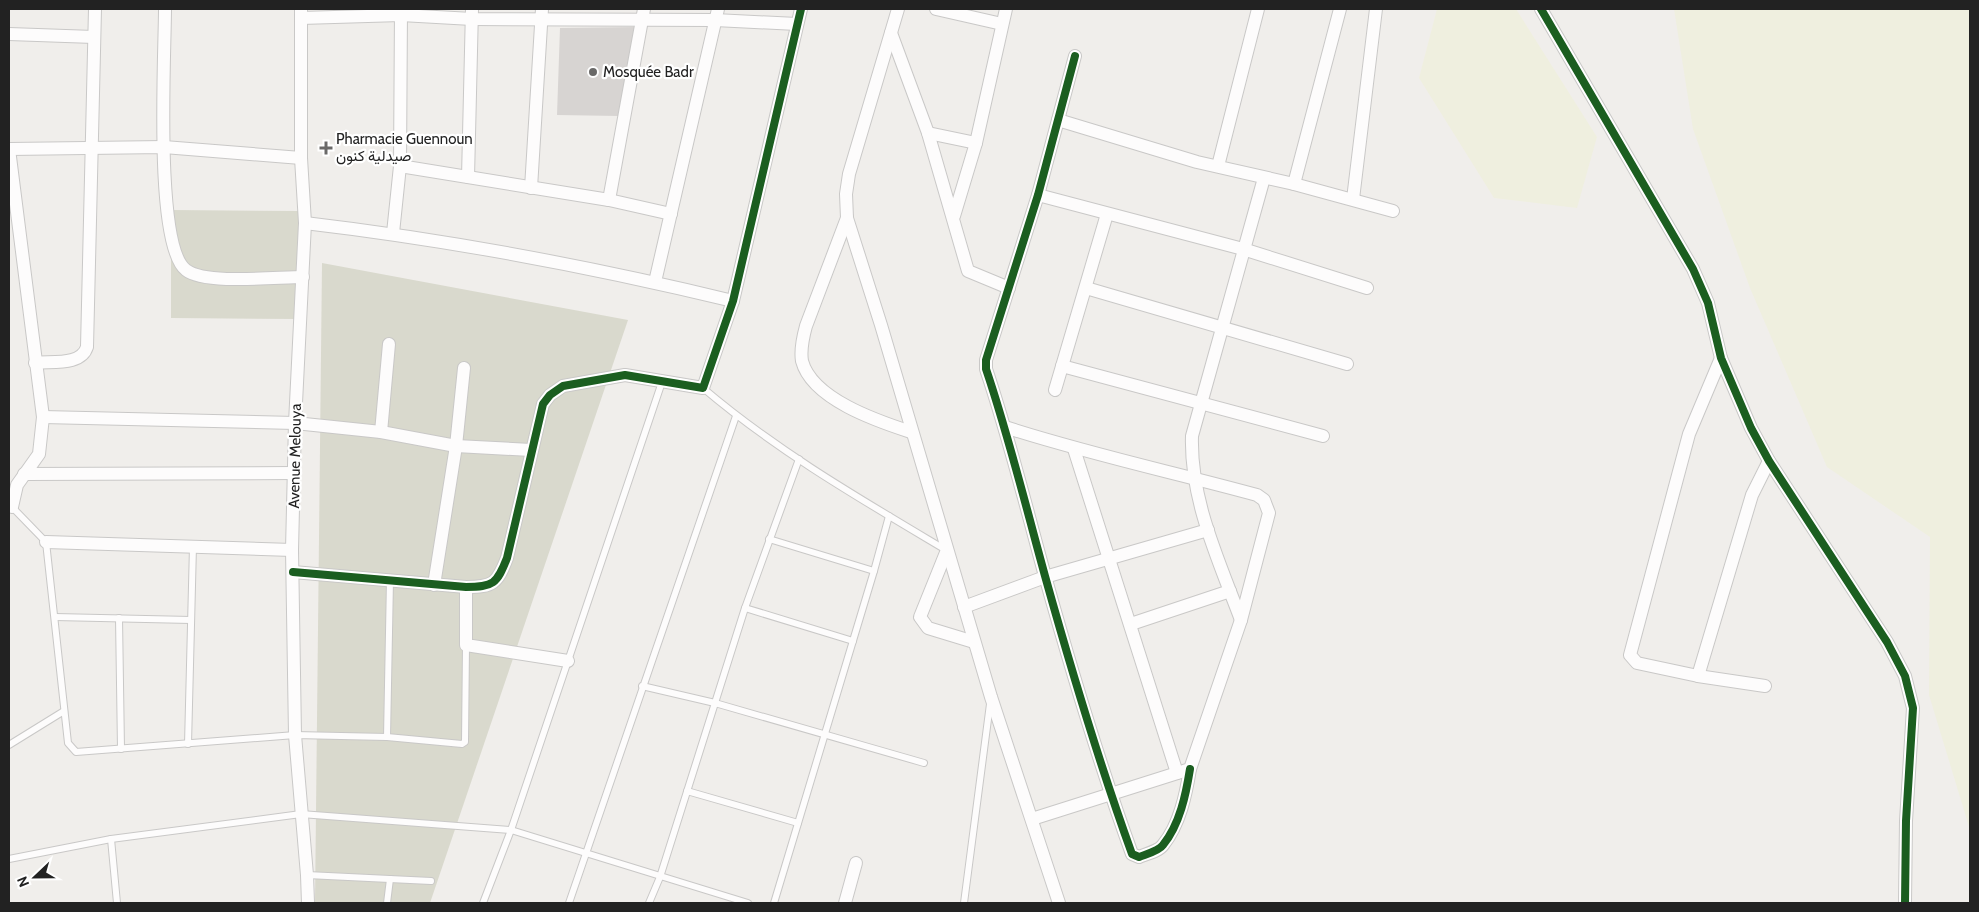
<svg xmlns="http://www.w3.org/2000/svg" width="1979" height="912" font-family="Cabin,Vazirmatn,sans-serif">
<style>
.construction{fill:#d9d9cd}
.farmland{fill:#efefdf}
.building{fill:#d7d4d2}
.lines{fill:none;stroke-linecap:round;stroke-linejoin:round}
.lane-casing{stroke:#c9c8c7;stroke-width:8}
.street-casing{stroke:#c9c8c7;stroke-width:14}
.lane{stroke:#fdfcfc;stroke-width:6}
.street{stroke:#fdfcfc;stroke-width:12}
.cycleway-casing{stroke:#fff;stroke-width:11}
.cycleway{stroke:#1b5e20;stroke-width:8}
.poi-dot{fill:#6a6968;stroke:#fff;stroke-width:2}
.labels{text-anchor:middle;stroke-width:4.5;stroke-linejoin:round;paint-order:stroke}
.poi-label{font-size:15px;fill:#222;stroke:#fff;text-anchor:start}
.street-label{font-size:15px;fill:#222;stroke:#fff}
</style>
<rect width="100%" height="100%" fill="#f0eeeb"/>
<g class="construction">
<polygon points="171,210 299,211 298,319 171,318"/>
<polygon points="322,263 628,320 430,903 315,903"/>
</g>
<g class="farmland">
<polygon points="1437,9 1516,9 1597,137 1577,208 1494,198 1419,78"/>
<polygon points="1674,9 1970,9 1970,830 1929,695 1930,537 1827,467 1750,288 1693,129"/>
</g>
<polygon class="building" points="636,27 619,116 557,115 560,28"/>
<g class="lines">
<defs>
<g id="lane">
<path d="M703,388c74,63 159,112 243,162"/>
<polyline points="12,507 46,542 68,743 76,752 295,735 387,737 462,744 465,742 466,645"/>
<polyline points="769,539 874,571"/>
<polyline points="745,608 853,641"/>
<polyline points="55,617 191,620"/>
<polyline points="119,618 121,749"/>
<polyline points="642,686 715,703 924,763"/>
<polyline points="387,737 390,580"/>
<polyline points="188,744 193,546"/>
<polyline points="9,745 64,711"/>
<polyline points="687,791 798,823"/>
<polyline points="111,839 117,903"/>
<polyline points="9,859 111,839 301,814 511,830 748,903"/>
<polyline points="307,875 431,881"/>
<polyline points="387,903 390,879"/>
<polyline points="483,903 511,830 663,379"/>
<polyline points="569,903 736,416"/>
<polyline points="649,903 660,877 745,608 799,459"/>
<polyline points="774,903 874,571 889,516"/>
<polyline points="964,903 990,704"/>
</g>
<g id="street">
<path d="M165,9c0,44 -11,237 21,261 19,15 91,7 117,7"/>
<polyline points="301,9 301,158 305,223 295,423 292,550 295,735 307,875 308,903"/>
<polyline points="898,9 849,174 846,194 847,218 881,325 991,697 1059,903"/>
<polyline points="936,9 1002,24"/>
<polyline points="1541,9 1693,269 1708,303 1721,358 1751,428 1769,461 1887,642 1905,676 1913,708 1906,821 1905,903"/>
<polyline points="301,18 401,15 472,19 715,20 797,24"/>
<polyline points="891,33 928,133 968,271 1009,288"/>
<polyline points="9,34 94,37"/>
<path d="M1075,56l-37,139 -52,165v9c23,68 40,138 59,207 26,93 54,187 87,278l7,3c7,-3 20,-6 24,-12 17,-21 23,-51 27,-76"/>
<polyline points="1058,120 1197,162 1294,184 1393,211"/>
<polyline points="928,133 976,143"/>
<polyline points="9,149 43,417 39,454 17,485 12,507"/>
<polyline points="9,149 164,147 301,158"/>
<polyline points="400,166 609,200 671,214"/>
<polyline points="1218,166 1258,9"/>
<polyline points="468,177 472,9"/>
<polyline points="1294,184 1340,9"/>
<polyline points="531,188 542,9"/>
<polyline points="1038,195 1243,249 1367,288"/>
<polyline points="1353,199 1376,9"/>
<polyline points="609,200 644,9"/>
<polyline points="954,216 976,143 1006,9"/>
<path d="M847,218l-41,108c-3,11 -6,23 -4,35 10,38 75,60 109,71"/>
<path d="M305,223c144,17 288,44 428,78"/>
<polyline points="393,233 400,166 401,9"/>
<polyline points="655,282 718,9"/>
<polyline points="1086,288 1347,364"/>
<polyline points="1721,358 1689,434 1630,655 1637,663 1698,676 1765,686"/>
<path d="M35,363c17,-2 46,3 52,-16l8,-338"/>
<polyline points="1062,366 1323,436"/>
<polyline points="1055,390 1107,214"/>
<polyline points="43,417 295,423 381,432 456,446 531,450"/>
<path d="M1005,427c83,27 168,45 252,68l7,5 5,13 -28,107 -51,149 -158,50"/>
<polyline points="381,432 389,344"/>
<polyline points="1074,449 1177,773"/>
<polyline points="24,474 294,473"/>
<polyline points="46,542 292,550"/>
<polyline points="947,550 920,617 928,628 974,642"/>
<path d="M293,572l173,15c27,0 31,-3 41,-29l36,-154 7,-9 13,-9 62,-11 78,13 30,-87 68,-292"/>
<polyline points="434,585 456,446 464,368"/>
<polyline points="466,587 466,645 568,661"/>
<polyline points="964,607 1045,577 1208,530"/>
<path d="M1241,620c-22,-59 -51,-120 -49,-184l72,-258"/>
<polyline points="1131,624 1230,591"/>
<polyline points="1698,676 1752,495 1769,461"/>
<polyline points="845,903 856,863"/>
</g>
</defs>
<use href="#lane" class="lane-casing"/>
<use href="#street" class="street-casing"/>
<use href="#lane" class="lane"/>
<use href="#street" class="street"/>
<defs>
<g id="cycleway">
<polyline points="1541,9 1693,269 1708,303 1721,358 1751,428 1769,461 1887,642 1905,676 1913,708 1906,821 1905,903"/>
<path d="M1075,56l-37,139 -52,165v9c23,68 40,138 59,207 26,93 54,187 87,278l7,3c7,-3 20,-6 24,-12 17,-21 23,-51 27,-76"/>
<path d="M293,572l173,15c27,0 31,-3 41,-29l36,-154 7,-9 13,-9 62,-11 78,13 30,-87 68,-292"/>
</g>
</defs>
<use href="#cycleway" class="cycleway-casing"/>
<use href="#cycleway" class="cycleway"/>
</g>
<g class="poi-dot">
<circle cx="593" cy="72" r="5"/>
<path d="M323.5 140.5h5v5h5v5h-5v5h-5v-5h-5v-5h5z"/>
</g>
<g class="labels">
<g class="poi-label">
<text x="603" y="77">Mosquée Badr</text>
<text x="336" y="144">Pharmacie Guennoun<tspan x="336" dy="17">صيدلية كنون</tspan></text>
</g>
<g class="street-label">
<text transform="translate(295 456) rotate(-89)" y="5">Avenue Melouya</text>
</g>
</g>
<rect width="1979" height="912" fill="none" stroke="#222222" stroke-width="20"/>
<g transform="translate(35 877) rotate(248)" stroke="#ffffff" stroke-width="4" paint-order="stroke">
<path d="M0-4L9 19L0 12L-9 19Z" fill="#222222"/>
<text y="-8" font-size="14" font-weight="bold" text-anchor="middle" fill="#222222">N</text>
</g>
</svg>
